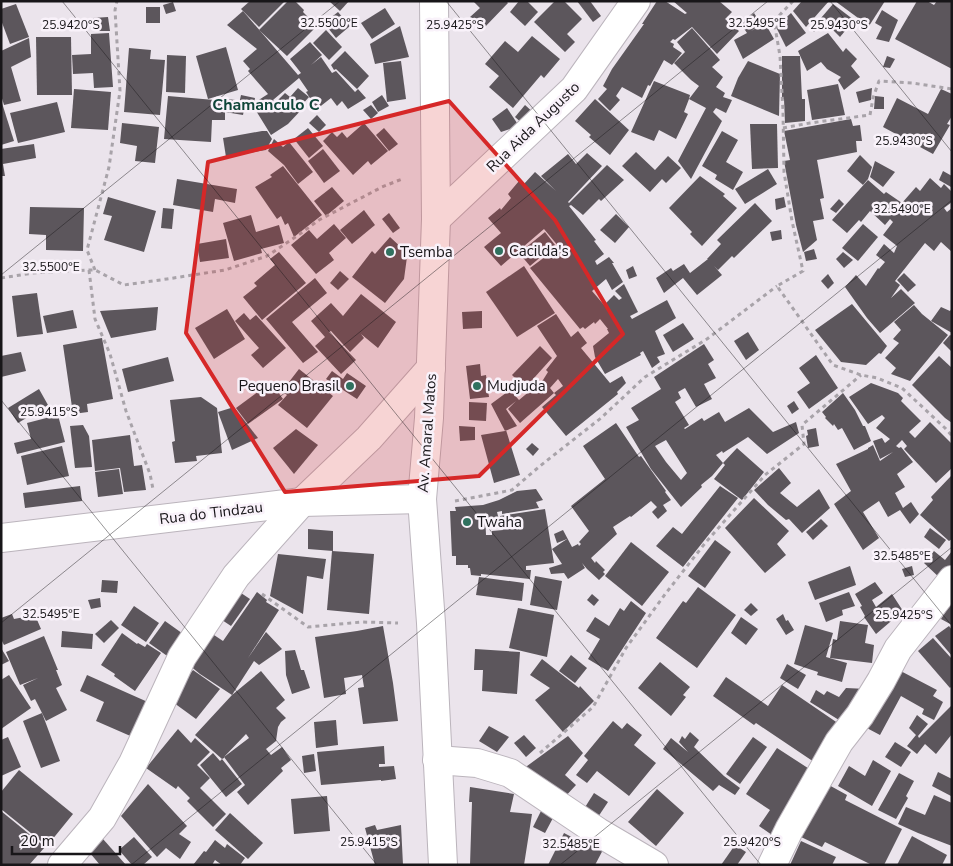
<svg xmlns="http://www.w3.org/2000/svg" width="953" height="866" font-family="'Nunito Sans',sans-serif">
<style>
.building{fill:#5c565c;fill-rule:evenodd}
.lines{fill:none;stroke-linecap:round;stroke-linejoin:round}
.minor-casing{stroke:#bbb4bc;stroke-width:30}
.path{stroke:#a8a3a9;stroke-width:3;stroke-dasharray:4 4;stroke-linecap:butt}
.minor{stroke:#fff;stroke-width:28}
.marked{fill:#d62828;fill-opacity:0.2;stroke:#d62828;stroke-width:4;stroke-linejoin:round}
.ticks{fill:none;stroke:#181619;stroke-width:1;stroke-opacity:0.45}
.poi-dot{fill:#30715f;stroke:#f9f2fa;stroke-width:2}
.labels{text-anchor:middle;stroke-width:5;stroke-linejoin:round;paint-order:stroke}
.street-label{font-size:15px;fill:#181619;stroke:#f9f2fa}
.poi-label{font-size:15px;fill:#181619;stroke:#f9f2fa;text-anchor:start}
.neighbourhood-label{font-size:16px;font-weight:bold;fill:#0e4538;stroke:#f9f2fa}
.ticks-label{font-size:12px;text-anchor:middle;fill:#181619;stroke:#f9f2fa;stroke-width:5;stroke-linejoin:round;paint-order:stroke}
</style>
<rect width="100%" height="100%" fill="#ebe4ec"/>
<g class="building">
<polygon points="250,1 285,1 259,27 241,9"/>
<polygon points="288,1 295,1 304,10 303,12 317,26 287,56 259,30"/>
<polygon points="329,1 349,1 340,11"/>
<polygon points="473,1 506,1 508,3 483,29 470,17 480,8"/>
<polygon points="519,1 527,1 538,12 525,26 510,12"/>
<polygon points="555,1 564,1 582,19 567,34 575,42 565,52 534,22"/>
<polygon points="577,1 590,1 601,16 593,22"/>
<polygon points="657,1 665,1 685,14 687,13 673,1 719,1 732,12 725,19 739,31 717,54 692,27 675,40 673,39 670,42 674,44 673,47 682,53 672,65 664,60 650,86 648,85 642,98 622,87 616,96 620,100 610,111 598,99 607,89 603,86 612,69 644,24 642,24"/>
<polygon points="802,1 829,1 806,27 793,11"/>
<polygon points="835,1 885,1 869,26"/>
<polygon points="917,1 927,1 934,5 937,1 952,1 952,69 895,39"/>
<polygon points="173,2 176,11 166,14 163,5"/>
<polygon points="16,4 29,37 10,44 1,20 1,9"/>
<polygon points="833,4 854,20 840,37 821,18"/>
<rect x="146" y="7" width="14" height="16"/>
<polygon points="385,8 395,24 372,39 361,23"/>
<polygon points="882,10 898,20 889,42 876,39 882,27 875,23"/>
<polygon points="243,11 298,75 301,73 290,59 310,42 322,55 311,65 321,57 332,73 336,71 355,92 358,89 366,98 348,109 342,101 337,106 331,98 317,109 306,92 308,91 299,78 273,100 275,103 285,93 290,97 298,88 309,97 301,106 303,108 288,124 271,135 253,106 239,104 241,95 255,98 254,103 268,94 248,71 250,69 243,61 257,49 227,25"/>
<polygon points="338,12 350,26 336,38 324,23"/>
<polygon points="754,13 761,24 751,31 765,23 774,39 743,59 734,40 747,33 741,24"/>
<polygon points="791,13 806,33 786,47 776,27"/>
<polygon points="108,17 110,31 94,31 93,18"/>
<polygon points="816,21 821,26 814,32 809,27"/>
<polygon points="400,26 409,57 375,64 370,44"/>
<polygon points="692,28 720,60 712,67 723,77 716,87 725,93 723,97 732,100 726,113 716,108 713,112 722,121 691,179 678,161 706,108 689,99 684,112 688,114 676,139 659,130 654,141 631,132 654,81 690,95 689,99 699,86 691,80 674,63 685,52 677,42"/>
<polygon points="326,30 342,47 329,60 313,43"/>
<polygon points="109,33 113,87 94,88 93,73 73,74 72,55 91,54 91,34"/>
<polygon points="828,33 843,52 846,48 857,59 851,66 860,77 844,90 838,80 841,77 827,69 821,62 807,71 798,51"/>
<polygon points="532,36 560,59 544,78 541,75 513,108 489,87 499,76 485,64 505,41 518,52"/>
<polygon points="36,37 71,37 72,95 37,95"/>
<polygon points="29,38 31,57 11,67 21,101 4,105 1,95 1,51"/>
<polygon points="226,47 238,90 208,99 196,56"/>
<polygon points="129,48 151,50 150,59 165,60 160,115 124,112"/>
<polygon points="345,51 369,76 357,89 336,69 334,70 331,65"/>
<polygon points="167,55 186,56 185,93 166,92"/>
<polygon points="782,56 800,56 802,99 805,99 805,121 785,123 784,99 782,100"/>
<polygon points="887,56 895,59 890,68 883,67"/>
<polygon points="401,61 406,99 387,102 383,63"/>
<polygon points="748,61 780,74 779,116 731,96 738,78"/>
<polygon points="838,84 845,115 812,120 807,90"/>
<polygon points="872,88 871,100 859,103 856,92"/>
<polygon points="74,89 111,92 108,130 71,128"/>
<polygon points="941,89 952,94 952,116 947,124 950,125 933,154 883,127 897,98 928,114"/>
<polygon points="382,95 389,106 378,112 372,102"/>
<polygon points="168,96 226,101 226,103 227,103 227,99 235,100 234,104 245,105 243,115 225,112 225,120 212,120 211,142 164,139"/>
<polygon points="875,96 884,97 884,109 874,109"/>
<polygon points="595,99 629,130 610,155 589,137 591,135 575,121"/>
<polygon points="1,100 14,141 1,145"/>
<polygon points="57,102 65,132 18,143 10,113"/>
<polygon points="371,105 378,113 371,119 363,110"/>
<polygon points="525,105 535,114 524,125 515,117"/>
<polygon points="507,108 519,126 501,132 492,119"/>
<polygon points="317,115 326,125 319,132 309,123"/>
<polygon points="851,119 853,126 860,125 862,141 856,141 857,152 817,160 824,198 820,199 824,219 813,221 817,240 803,252 796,225 784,161 790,160 784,131"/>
<polygon points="122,123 159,127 155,163 135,161 137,146 120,143"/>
<polygon points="364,123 388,151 371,165 368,161 353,175 323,141 332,132 337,137 342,132 347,138"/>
<polygon points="750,124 777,124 778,168 752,169"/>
<polygon points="308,128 323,146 309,158 294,139"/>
<polygon points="384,128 398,144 389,151 376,135"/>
<polygon points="262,131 267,131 272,139 266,150 226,157 223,138"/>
<polygon points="722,131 738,140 726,162 743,172 733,190 715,179 717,175 702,166"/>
<polygon points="274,139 283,147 289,142 313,172 298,184 284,165 268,151"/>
<polygon points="34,144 36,158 3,164 5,176 1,176 1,149"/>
<polygon points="323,149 340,171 324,183 308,161"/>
<polygon points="636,152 655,170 668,156 681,168 666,183 662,179 650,192 622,166"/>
<polygon points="587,153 602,166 568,202 569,203 607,165 624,180 601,201 599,199 583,215 571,205 569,206 596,240 594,241 604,254 595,261 597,265 609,257 614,263 612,263 623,282 612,290 606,279 592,291 604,305 614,295 619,300 622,298 615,291 624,284 638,312 630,316 632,319 667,300 676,318 655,331 665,354 657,357 660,362 652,368 643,351 640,353 641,355 605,374 595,357 593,346 609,333 607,329 608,329 600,319 595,324 594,322 585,329 583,327 580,329 530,268 557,248 557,249 559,247 544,229 501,266 484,247 501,233 488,218 500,208 501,210 511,198 508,194 519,181 523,185 535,172 556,191 541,176 568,154 576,164"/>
<polygon points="860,155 872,167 868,179 863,185 847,171"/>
<polygon points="875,161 895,172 883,187 870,177"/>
<polygon points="283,166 322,215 294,237 288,223 285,225 281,216 277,219 255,187 272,177 270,175"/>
<polygon points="768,169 777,184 745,204 735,189"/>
<polygon points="943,171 952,176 951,187 939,180"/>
<polygon points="700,176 725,194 723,196 737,208 702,246 690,234 692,232 669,208"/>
<polygon points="930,178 941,188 944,184 952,192 952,202 944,208 947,212 952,208 952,252 941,242 934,251 925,243 895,281 900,285 891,298 901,289 915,303 880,333 867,318 845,287 856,275 866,286 878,268 879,269 885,262 876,255 884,244 894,253 897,246 883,235 893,222 890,219 885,225 870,211 861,222 859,220 847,233 832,220 868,180 884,194 886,192 902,203 916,187 920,191"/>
<polygon points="177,179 237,189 235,203 215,199 213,212 173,205"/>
<polygon points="332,187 344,201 326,216 314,201"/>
<polygon points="108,197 156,211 144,252 104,240 112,216 103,214"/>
<polygon points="784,197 786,207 776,210 775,199"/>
<polygon points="839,199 844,204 836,213 830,209"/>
<polygon points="755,203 772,221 734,258 732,256 718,270 714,266 722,275 697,295 683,278 664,293 656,278 671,268 673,271 684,264 690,273 708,259 707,259 721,244 717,240"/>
<polygon points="30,207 84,208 83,251 46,250 46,235 29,234"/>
<polygon points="163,208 174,209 172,229 161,228"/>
<polygon points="364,210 375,225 352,244 340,230"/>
<polygon points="389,213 400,228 393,233 382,219"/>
<polygon points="616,214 629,227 615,243 600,230"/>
<polygon points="251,215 256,232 279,225 284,243 261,249 262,253 234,261 223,223"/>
<polygon points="334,224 346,238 329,253 334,260 316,274 291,245 309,230 317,239"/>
<polygon points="863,224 878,237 858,261 842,248"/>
<polygon points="781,230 782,239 772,241 770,232"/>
<polygon points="545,232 555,245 530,266 519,253"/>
<polygon points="390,237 404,250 402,252 407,257 404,279 385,303 352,277 372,251 375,254"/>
<polygon points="226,239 229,258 200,262 197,244"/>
<polygon points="814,249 817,259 806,261 804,252"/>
<polygon points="279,252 306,283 262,320 243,297 257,286 254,283 275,265 270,259"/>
<polygon points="843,252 853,260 844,268 836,259"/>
<polygon points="524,266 555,313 517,337 486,292"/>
<polygon points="633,266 637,276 629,279 626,270"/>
<polygon points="340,271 349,279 338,290 330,283"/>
<polygon points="904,273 916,285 908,292 897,280"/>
<polygon points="828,274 834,283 828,289 821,281"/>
<polygon points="315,278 327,293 292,322 318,352 303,363 266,319"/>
<polygon points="37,293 43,334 17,337 12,296"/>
<polygon points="361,294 396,322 378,348 361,334 364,338 350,352 331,331 329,332 356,360 341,374 315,346 325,337 311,321 331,303 343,316"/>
<polygon points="852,304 887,346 881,354 879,353 866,365 841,362 815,330"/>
<polygon points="914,305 922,314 948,335 910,381 891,374 896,368 885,358 899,343 893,339 901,330 894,322"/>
<polygon points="158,307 156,330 111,338 100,311"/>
<polygon points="941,307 950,311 952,308 952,333 931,321"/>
<polygon points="227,309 245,339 214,359 195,328"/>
<polygon points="73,310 77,328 47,333 43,316"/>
<polygon points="482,311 482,328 463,329 462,312"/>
<polygon points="244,313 250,320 256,315 286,348 263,368 251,355 259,348 235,321"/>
<polygon points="556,314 571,337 578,331 587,343 581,348 610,383 622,376 626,383 617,392 618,394 566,436 542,407 556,395 554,393 563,386 558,379 550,388 554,393 520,423 508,409 516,401 506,409 517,426 505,431 506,430 520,475 494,483 481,435 505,431 491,404 510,390 519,400 543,380 548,372 546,370 557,356 537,326"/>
<polygon points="683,323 694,339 673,352 663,335"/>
<polygon points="748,332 759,350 746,360 734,341"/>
<polygon points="950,335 952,336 952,352 943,343"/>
<polygon points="102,338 113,399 87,404 88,412 73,414 63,345"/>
<path d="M704,344l10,16 -6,4 8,14 -12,6 8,15 -16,8 -11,-19 -7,4 3,6 -6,4 14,23 -5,3 1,1 17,-11 2,3 15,-9 6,10 24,-14 24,24 23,-10 3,11 -32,21 -19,-17 -25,16 -1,-2 -6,4 7,8 -11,13 -11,9 1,2 -21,20 -30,-38 -25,-42 13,-7 -8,-12 30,-19 -7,-12zM666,440l21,33 -6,7 -15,-18 -11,-16z"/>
<polygon points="540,346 552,358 525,388 512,375"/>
<polygon points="21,352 26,371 1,377 1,356"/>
<polygon points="816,355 838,388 809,409 797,392 810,383 799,368"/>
<polygon points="939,356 952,368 952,423 945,418 912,385"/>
<polygon points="168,357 174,381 128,392 122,369"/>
<polygon points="480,364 481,376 486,375 489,397 470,399 466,366"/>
<polygon points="299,369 333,396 307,428 278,405 287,395 282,391"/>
<polygon points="332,371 343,379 347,373 366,386 357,399 326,379"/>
<polygon points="271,382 283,399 248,424 236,408"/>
<polygon points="871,383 898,393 903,398 901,401 921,421 909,432 915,438 930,422 952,444 952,468 936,483 904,449 907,446 902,440 896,446 899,448 901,447 913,462 897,474 905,487 895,493 903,508 911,502 919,514 910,524 900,510 888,517 879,501 863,512 879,538 863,550 834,504 851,491 836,464 868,449 868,448 873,445 880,461 893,452 880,459 873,441 882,438 885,443 890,439 876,428 885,418 882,415 868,424 849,397"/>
<polygon points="39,389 48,405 18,423 8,408"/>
<polygon points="843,393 855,410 863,426 865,426 871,441 854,450 842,428 838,430 834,424 833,426 825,418 826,417 822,412"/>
<polygon points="201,397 217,408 222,453 196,456 197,461 175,463 172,442 175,441 170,400"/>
<polygon points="794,401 799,409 792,414 787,406"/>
<polygon points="469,402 487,403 486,421 469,420"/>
<polygon points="234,407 258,438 232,450 218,412"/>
<polygon points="58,415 65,442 17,454 14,443 31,439 27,423"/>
<polygon points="616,423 639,457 641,456 666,491 665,492 671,500 663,505 667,511 658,519 652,512 657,507 651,501 631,517 630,516 613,527 617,534 591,558 595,563 596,561 605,570 603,572 605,574 599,580 587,569 582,563 585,568 568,579 564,573 551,574 549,568 562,564 552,549 567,539 557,543 554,534 563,530 572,547 578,544 579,546 581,544 579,542 589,531 571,506 605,479 583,446"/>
<polygon points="83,425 89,436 92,467 75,468 70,426"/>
<polygon points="459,426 475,427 475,440 460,441"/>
<polygon points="816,428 819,446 808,448 806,436 808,435 807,430"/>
<polygon points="296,429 318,445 294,474 273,448"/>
<polygon points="130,435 134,466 142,465 146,490 124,492 120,468 95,471 92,440"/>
<polygon points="532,443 539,449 533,456 526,449"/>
<polygon points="62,446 69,476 27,485 21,456"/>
<polygon points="737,448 764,472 742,500 714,479 725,465 723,463"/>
<polygon points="779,468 791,483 780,493 797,507 819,489 830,508 802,533 789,519 786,520 768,505 754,490"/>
<polygon points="119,469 123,494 98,497 95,472"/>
<polygon points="951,476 952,477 952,539 949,541 920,515 933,500 931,497"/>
<polygon points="80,486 82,501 25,508 23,493"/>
<polygon points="720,486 738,498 683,567 656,546 673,527 682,534"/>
<polygon points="536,489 543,500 536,502 539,508 502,514 502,511 497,512 499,520 487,523 485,512 486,535 492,535 492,531 503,530 500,516 545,509 554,563 526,566 526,570 531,570 530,579 481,574 481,576 471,575 470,568 468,568 468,565 456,565 456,556 452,556 450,511 456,511 455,507 483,505 499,500 517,491"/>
<polygon points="754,498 789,531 777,544 786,555 765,573 725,528"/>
<polygon points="821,519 828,526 813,540 806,532"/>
<polygon points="930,528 946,540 939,549 924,537"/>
<polygon points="308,529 333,531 333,551 308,549"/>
<polygon points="715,540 731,552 705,588 688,576"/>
<polygon points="631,542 669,572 642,606 605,576"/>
<polygon points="332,551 374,554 369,614 327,610"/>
<polygon points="934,551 945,560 952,551 952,568 942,580 924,563"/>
<polygon points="278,554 326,559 323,579 307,576 303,614 270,596"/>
<polygon points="850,566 856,585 815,600 808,582"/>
<polygon points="912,566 914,575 905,577 902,569"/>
<polygon points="535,576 562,581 557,610 530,605"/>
<polygon points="479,577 524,583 522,601 476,595"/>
<polygon points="102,580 118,581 117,593 101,592"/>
<polygon points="875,582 883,593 872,600 876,607 892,594 903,611 876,634 864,617 865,616 860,607 862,606 855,594"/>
<polygon points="698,587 736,615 697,668 656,638 683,601 686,603"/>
<polygon points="238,591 250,599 231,626 219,618"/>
<polygon points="257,592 267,600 266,602 279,610 248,658 266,632 282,649 259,665 254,661 232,695 261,671 285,700 276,708 286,718 281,722 278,727 276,741 266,749 271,755 282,747 291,760 281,768 283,771 248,805 237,792 245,785 224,757 249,738 246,734 224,757 224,758 222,759 242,784 226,797 200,765 213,753 220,761 222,759 195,735 232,695 200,674 189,665 211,633 223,641"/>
<polygon points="849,592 855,606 842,610 843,615 826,622 819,603"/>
<polygon points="592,594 599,600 594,606 587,600"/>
<polygon points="100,598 101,607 91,609 88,600"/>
<polygon points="631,601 646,613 608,671 588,659 600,639 586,631 595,617 609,626 620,608 624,611"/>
<polygon points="952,602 952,625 941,619"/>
<polygon points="751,603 758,610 751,616 744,610"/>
<polygon points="134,606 159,623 146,642 121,625"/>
<polygon points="518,608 554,615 547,657 509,648"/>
<polygon points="12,614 14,619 35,615 41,629 4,645 1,639 1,618"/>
<polygon points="783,614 786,621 788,620 794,630 786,635 776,619"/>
<polygon points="741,617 758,629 746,645 731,633"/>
<polygon points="111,620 119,628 104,643 95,634"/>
<polygon points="165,621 186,636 170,658 149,643"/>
<polygon points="840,621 868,625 865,643 874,645 872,663 830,658 833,639 837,640"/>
<polygon points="805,625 833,633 826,657 847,663 842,682 817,675 818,672 794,664"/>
<polygon points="383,626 393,683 398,721 363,724 358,688 364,687 362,675 344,678 346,694 324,698 315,637 357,631"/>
<polygon points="949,626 952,630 952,656 935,636"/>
<polygon points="62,631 93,634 92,649 61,647"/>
<polygon points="122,633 137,644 138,643 145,647 147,644 161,653 135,691 114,676 115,674 101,665"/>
<polygon points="44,636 58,670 56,670 62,685 56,688 67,710 46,721 35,699 31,701 23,685 38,678 20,685 6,652"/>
<polygon points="933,638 952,659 952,686 950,688 918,651"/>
<polygon points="1,648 9,661 1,665"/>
<polygon points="475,649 520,652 517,694 482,691 483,670 474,670"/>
<polygon points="295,650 301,670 304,670 310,688 292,694 286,675 285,651"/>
<polygon points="571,655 587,668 575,683 559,671"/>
<polygon points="542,659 579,688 580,686 594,701 563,732 535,700 550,688 530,675"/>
<polygon points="660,662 690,687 683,695 686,697 671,716 638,688"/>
<polygon points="787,664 806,675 798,689 780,678"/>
<polygon points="893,667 937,690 933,696 943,702 934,720 922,714 924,709 901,696 880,735 863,726"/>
<polygon points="193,670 220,689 196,719 170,700"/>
<polygon points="9,675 31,708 1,729 1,680"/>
<polygon points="87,675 150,703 135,738 96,721 104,702 80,691"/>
<polygon points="726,677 768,706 782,685 845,728 820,766 756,723 754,725 713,696"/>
<polygon points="846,688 867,689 847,725 810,702 816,690 824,695 827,691 839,697"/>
<polygon points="952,705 952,734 936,754 925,744 917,754 907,746 916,735 909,728 917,715 928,724 918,736 919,738"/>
<polygon points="42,713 60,761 41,768 23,721"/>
<polygon points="336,720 338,745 316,748 314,722"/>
<polygon points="613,721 622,729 627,723 642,735 634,745 656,763 629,796 597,771 587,783 576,775 588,760 584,756"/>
<polygon points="489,726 509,737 497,752 479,741"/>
<polygon points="178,729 191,743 195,738 210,752 197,765 210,778 200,788 226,814 213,827 187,801 190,798 178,786 176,789 146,768"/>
<polygon points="690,732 699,740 694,747 724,776 740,788 735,795 719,785 713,791 663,749 671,738 688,752 679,742 682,736 685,739"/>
<polygon points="524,735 536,748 526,757 514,743"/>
<polygon points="568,736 583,753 565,775 576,785 563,799 523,769"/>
<polygon points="8,737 21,767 1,776 1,740"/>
<polygon points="753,737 767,747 740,784 726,774"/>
<polygon points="895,742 911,752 901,767 885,757"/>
<polygon points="384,746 385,764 379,764 379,767 394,766 396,779 381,781 381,780 321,785 317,752"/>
<polygon points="777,748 814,772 772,835 759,826 770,810 746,794"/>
<polygon points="314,754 316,771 304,773 302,756"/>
<polygon points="873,760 891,771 872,806 838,786 849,766 865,776"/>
<polygon points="19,770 73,814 47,846 1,809 1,792"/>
<polygon points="938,772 952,779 951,796 932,786"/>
<polygon points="899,773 914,781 906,796 908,798 896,819 878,810"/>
<polygon points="148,784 187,826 179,834 191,842 180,859 166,848 157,857 121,816"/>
<polygon points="827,784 847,795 845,800 902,829 884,865 872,865 825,842 822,847 801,837"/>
<polygon points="470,787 514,794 510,812 532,814 524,865 470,865 472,802 469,802"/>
<polygon points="657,789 684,813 656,846 628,822"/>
<polygon points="594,793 608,802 596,820 582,812"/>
<polygon points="934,795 952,803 952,846 918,833 898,824 906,807 925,815"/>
<polygon points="327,796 330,831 294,834 291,799"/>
<polygon points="1,811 45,847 29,865 1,865"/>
<polygon points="541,811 553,818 545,833 533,827"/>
<polygon points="230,813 263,843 248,859 215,830"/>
<polygon points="375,825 377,830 401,825 403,865 375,865 365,828"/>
<polygon points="564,833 585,844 588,837 605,846 595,865 548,865"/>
<polygon points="912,836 947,855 942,865 897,865"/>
<polygon points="134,837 152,857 143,865 132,865 119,850"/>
<polygon points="103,839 126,865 100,865 90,853"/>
<polygon points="215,840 225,848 227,844 245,858 240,865 222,865 215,860 212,865 193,865 204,851 206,852"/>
<polygon points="801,841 836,857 832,865 790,865"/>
<polygon points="735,845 746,852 737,865 721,865"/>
</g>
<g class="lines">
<defs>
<g id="minor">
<polyline points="434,1 436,219 429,418 422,499 431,623 443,865"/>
<polyline points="436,219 574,89 636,1"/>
<polyline points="1,538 302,502 422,499"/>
<polyline points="437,760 477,763 510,773 598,832 654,865"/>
<polyline points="62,865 102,818 133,763 182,657 236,576 302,502 369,438 431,368"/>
<polyline points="772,865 789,830 839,742 860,715 881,681 898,649 952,580"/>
</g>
</defs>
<use href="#minor" class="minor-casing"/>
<g class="path">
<polyline points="793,1 774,21 780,56 783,111 784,172 792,221 803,271 777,286 833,365 861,375 877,378 902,388 945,428 952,436"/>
<polyline points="783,128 810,123 870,115 873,98 879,81 912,83 952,89"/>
<polyline points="89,270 95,319 110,354 126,411 150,474 153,489"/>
<polyline points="95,270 87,250 109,167 120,91 115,10 117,1"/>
<polyline points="1,278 33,273 89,270 95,270 124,285 167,279 225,270 267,256 297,236 319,220 382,187 402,179"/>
<polyline points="455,501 512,490 540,466 601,418 645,377 707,339 777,286"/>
<polyline points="262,594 308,627 362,622 398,623"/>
<polyline points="540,753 593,707 626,648 666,593 706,542 765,475 804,444 802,425 861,375"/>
</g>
<use href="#minor" class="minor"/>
</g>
<path class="marked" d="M449,101l106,119 68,114 -144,142 -194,16 -99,-159 22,-171z"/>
<path class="ticks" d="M62,1l699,864M446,1l506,625M830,1l122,151M1,275l339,-274M1,400l376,465M1,623l767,-622M131,865l821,-665M560,865l392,-318"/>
<g class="poi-dot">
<circle cx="499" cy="251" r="5"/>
<circle cx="390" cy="252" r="5"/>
<circle cx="350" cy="386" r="5"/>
<circle cx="477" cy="386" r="5"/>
<circle cx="467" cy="522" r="5"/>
</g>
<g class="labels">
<g class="street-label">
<text transform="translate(533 127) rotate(-44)" y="5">Rua Aida Augusto</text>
<text transform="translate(427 433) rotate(-86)" y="5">Av. Amaral Matos</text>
<text transform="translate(211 513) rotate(-7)" y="5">Rua do Tindzau</text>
</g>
<g class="poi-label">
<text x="509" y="256">Cacilda's</text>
<text x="400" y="257">Tsemba</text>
<text x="340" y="391" text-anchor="end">Pequeno Brasil</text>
<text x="487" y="391">Mudjuda</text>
<text x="477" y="527">Twaha</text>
</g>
<g class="neighbourhood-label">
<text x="266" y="110">Chamanculo C</text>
</g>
</g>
<g class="ticks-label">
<text x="329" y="27">32.5500°E</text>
<text x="757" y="27">32.5495°E</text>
<text x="455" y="29">25.9425°S</text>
<text x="839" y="29">25.9430°S</text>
<text x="71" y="29">25.9420°S</text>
<text x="904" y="145">25.9430°S</text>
<text x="902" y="213">32.5490°E</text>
<text x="51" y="271">32.5500°E</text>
<text x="49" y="416">25.9415°S</text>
<text x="902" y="560">32.5485°E</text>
<text x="51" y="618">32.5495°E</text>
<text x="904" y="619">25.9425°S</text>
<text x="369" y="846">25.9415°S</text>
<text x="752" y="846">25.9420°S</text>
<text x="571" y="848">32.5485°E</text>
</g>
<rect width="953" height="866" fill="none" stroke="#181619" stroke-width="5"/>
<path d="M12 846v8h108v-8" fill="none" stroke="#181619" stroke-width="2.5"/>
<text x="20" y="846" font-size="15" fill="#181619" stroke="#f9f2fa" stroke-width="4" paint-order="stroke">20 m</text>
</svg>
